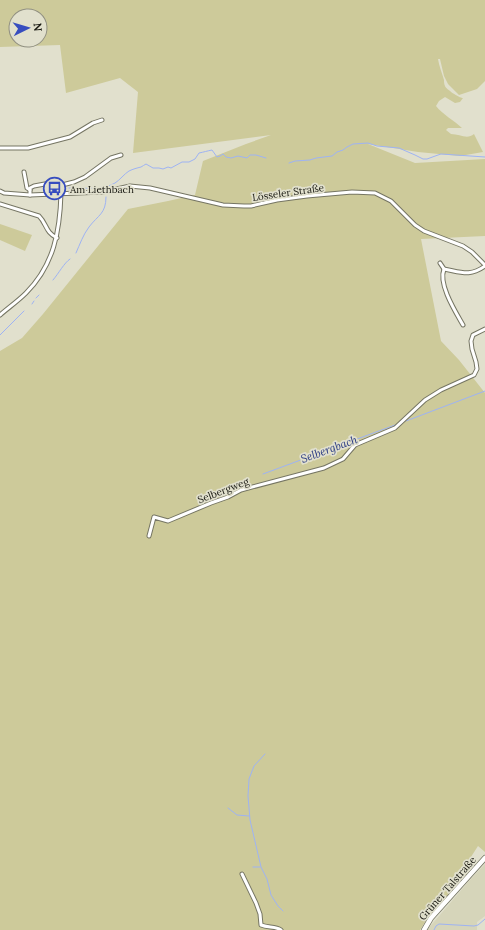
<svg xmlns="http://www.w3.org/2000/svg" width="485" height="930" font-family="Lora,serif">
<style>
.built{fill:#d6d5ba}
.green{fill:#cdca9a;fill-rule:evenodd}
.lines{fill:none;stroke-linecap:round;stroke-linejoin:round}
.stream{stroke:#9eb3f3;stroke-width:1}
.minor-casing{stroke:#757563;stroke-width:5}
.secondary-casing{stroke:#757563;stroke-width:6}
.minor{stroke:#fff;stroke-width:3}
.secondary{stroke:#fff;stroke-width:4.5}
.labels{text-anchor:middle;stroke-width:3.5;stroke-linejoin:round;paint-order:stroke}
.poi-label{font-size:10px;fill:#191912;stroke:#e1e0cd;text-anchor:start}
.street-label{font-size:10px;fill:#191912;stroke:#e1e0cd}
.water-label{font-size:11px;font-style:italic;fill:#293a83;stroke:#e1e0cd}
</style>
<rect width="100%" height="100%" fill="#e1e0cd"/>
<polygon class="built" points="485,864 485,916 477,922 477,930 427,930 470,880"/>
<g class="green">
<path d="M0,0h485v81l-8,8 -18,6 -11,-11 -4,-8 -4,-17h-2c1,7 4,14 6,21 0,2 0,4 1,6 1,3 14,12 18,12l-3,4 -5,1 -10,-6 -6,4 -3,5c7,9 18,14 26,22h-14l-2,2 5,4c9,0 16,6 23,0l9,18 -23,4 -42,-4 -50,-8 47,19 70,-4v77l-64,3 20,102 18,19 26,33v459l-7,-6 -9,14 5,5 -47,54 -7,11h-420v-579l22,-13 21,-24 85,-105 40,-8 27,-6 8,-34 43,-17 25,-9 -138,18 5,-61 -18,-14 -54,15 -6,-48 -60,2zM16,16h24v24h-24z"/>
<polygon points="0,224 32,235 25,251 0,240"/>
</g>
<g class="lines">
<g class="stream">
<polyline points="289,163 295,161 310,160 316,158 332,156 337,152 343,150 347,147 353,144 368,143 377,146 399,148 415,155 423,159 427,159 438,155 441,154 485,157"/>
<polyline points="51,187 56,187"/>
<path d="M69,188c13,0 35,2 46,-5 5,-3 9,-9 14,-12 4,-2 8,-3 12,-4 2,-1 3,-2 5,-3l7,4h6l4,1 5,-2 3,1 11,-6h7l6,-3 4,-6c5,-1 8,-2 13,-3l5,7 3,-1 3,-2 3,3 5,1 7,-2 9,2 3,-3h6l10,3"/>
<path d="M76,253c4,-9 7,-18 13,-26 9,-12 17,-13 17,-30"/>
<path d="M53,280c6,-7 11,-17 17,-21"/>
<polyline points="36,298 39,295"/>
<polyline points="32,304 34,301"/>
<polyline points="0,335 24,311"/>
<polyline points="406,421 485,391"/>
<polyline points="263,474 395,425"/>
<polyline points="265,754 254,766 249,779 248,796 250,820 261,867 267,879 271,895 278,906 283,911"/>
<polyline points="228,808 237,815 249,816"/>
<polyline points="253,867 260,867"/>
<polyline points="434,930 436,926 439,924 474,926 478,925 485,919"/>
</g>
<defs>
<g id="minor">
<polyline points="0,148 28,148 70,137 93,123 102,120"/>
<polyline points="24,172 27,188 30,190"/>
<polyline points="0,191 4,193 30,195 103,192 130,186 150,188 223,205 244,206 251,206 277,200 307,196 352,192 375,193 391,201 415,225 424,231 463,246 472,252 485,265"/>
<polyline points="30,195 30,188 34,186 50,183 62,185 74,182 85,177 111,158 121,155"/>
<path d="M0,204l39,12c8,8 6,16 18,22"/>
<path d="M440,263l4,6c17,3 26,8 41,-3"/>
<path d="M444,269c-6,15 11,42 19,56"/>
<path d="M0,315c8,-7 18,-14 26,-22 28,-28 34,-62 35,-100"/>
<polyline points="149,536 154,517 168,521 211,503 228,497 241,490 324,468 343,459 355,445 395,428 425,400 441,390 474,375 477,369 476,362 472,349 471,341 473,335 485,329"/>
<path d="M242,874l14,29 4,11 1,11c7,3 14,1 20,5"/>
</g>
<polyline id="secondary" points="424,930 431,918 485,858"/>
</defs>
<use href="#minor" class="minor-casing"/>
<use href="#secondary" class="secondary-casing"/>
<use href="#minor" class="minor"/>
<use href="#secondary" class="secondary"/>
</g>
<defs>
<symbol id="bus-ring" viewBox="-11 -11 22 22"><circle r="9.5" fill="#e1e0cd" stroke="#374dbf" stroke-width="1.5"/><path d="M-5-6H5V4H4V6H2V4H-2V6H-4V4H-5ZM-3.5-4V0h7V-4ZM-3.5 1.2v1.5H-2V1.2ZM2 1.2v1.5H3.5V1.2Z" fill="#374dbf"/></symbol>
</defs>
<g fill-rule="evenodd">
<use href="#bus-ring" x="42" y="176" width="25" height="25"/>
</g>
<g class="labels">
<g class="poi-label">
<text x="70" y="193">Am Liethbach</text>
</g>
<g class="street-label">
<text transform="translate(288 192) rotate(-8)" y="4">Lösseler Straße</text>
<text transform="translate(223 490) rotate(-21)" y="4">Selbergweg</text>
<text transform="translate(447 888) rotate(-49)" y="4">Grüner Talstraße</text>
</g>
<g class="water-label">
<text transform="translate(329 449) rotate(-20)" y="4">Selbergbach</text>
</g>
</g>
<g transform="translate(28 28) rotate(85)"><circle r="19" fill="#e1e0cd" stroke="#919082"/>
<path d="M0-3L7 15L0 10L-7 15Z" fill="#374dbf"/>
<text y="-6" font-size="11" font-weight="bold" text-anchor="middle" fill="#191912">N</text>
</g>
</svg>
